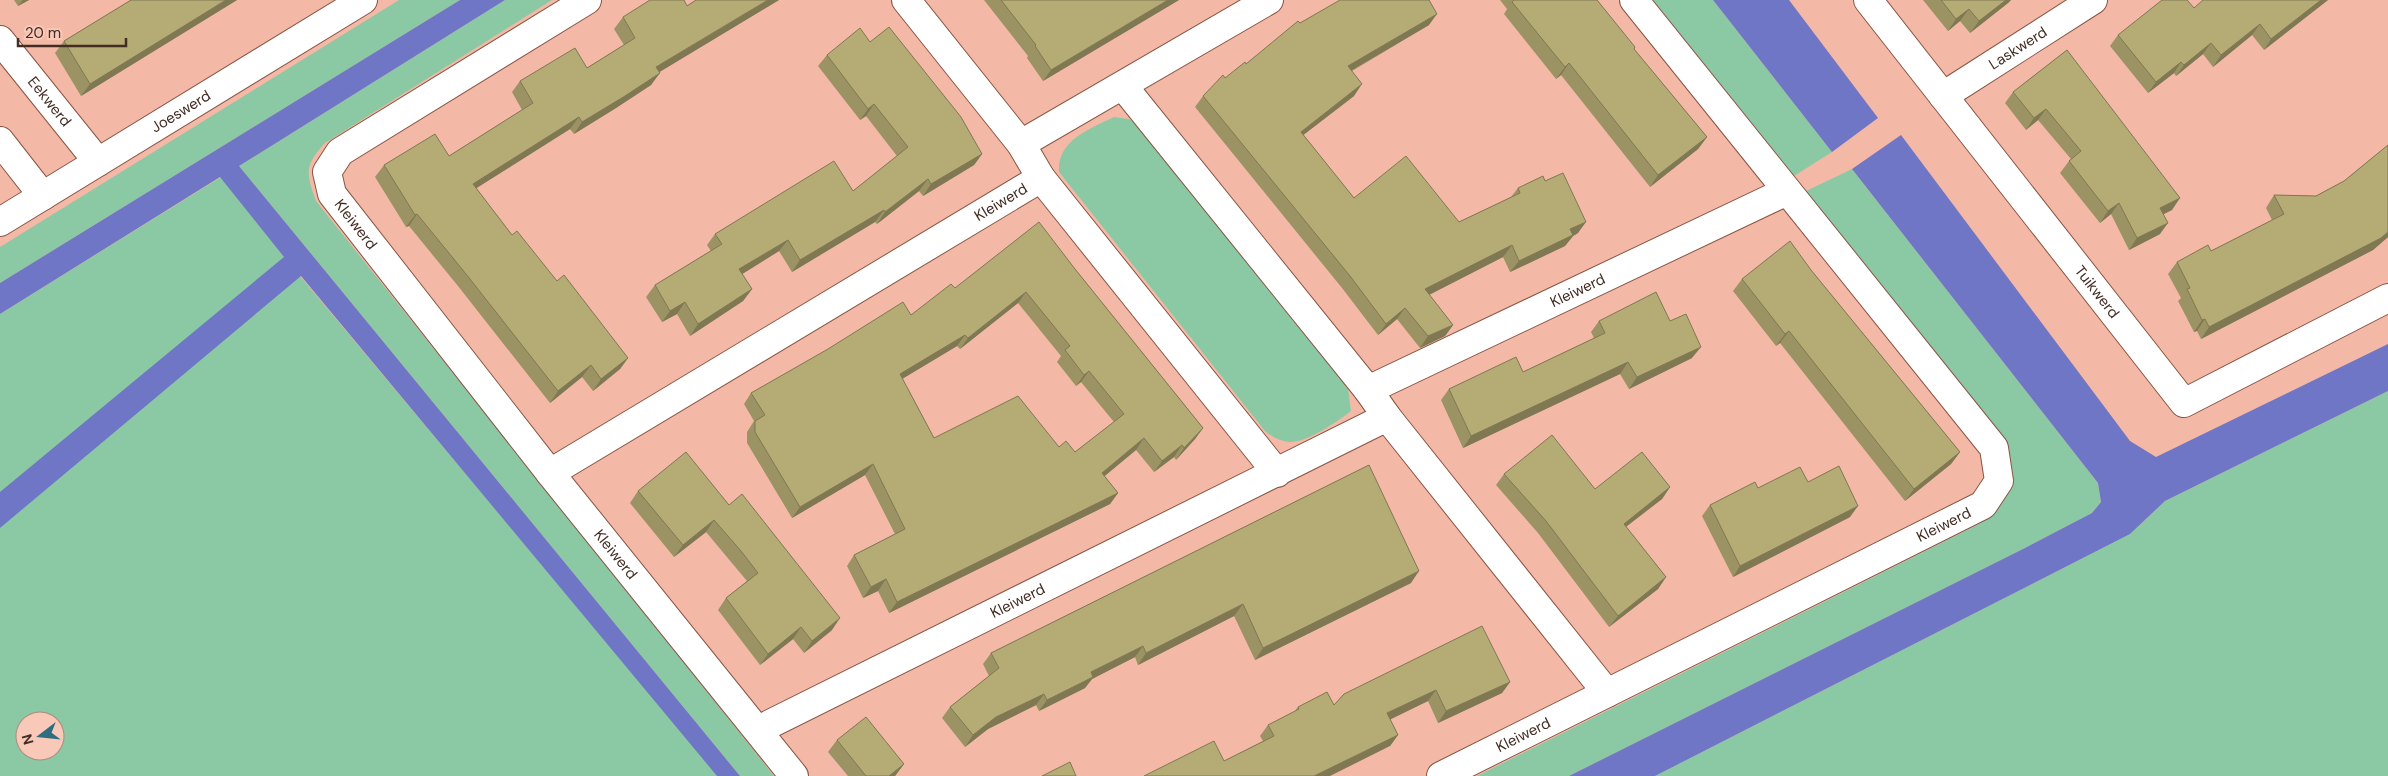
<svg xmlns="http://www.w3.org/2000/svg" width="2388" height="776" font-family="'DM Sans',sans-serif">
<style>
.green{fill:#8bc9a5;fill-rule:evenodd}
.water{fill:#7076c6}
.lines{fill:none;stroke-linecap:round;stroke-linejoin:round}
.minor-casing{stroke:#885545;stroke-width:30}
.minor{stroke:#fff;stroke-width:28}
.wall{fill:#9c9365;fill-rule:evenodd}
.shaded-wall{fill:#7f7852}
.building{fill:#b5ab75;stroke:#7f7852;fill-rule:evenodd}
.labels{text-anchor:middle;stroke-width:5;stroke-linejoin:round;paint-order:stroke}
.street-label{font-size:15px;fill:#432c24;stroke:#f8c9b9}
</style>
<rect width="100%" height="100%" fill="#f3b9a6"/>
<g class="green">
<polygon points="399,0 460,0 0,283 0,247"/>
<path d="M505,0h47l-227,143c-21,23 -19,30 -9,58l458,575h-34l-501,-610z"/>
<polygon points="1653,0 1713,0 1832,152 1794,176"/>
<path d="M1114,117l15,2 12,8 206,254 4,30c-13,10 -44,32 -62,31 -9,-1 -17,-5 -24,-11l-206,-259c-2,-32 31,-43 55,-55z"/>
<path d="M1852,169l246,314 3,19 -9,11 -67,35 -456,228h-92l504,-253c30,-27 36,-46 23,-85l-198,-247z"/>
<path d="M221,177l63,80 435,519h-719v-462zM25,721h30v30h-30z"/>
<polygon points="2388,391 2388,776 1655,776 2130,534 2165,501"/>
</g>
<g class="water">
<polygon points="460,0 505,0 239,166 740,776 717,776 301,276 0,528 0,492 284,257 220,177 0,314 0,283"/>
<polygon points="1713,0 1789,0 1878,118 1832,152"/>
<polygon points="1901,135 2130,441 2156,457 2388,344 2388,391 2165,501 2130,534 1655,776 1569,776 2025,548 2092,513 2101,502 2098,483 1852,169"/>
</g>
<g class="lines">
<defs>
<g id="minor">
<path id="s1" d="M587,0l-247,152 -13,20 5,22 218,279 244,303"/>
<polyline points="906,0 1021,144 1041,178 1277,473"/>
<path id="s2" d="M1868,0l316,403 204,-105"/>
<path id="s3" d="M0,40l98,122"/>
<polyline points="1123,86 1368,390 1387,417 1607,693"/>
<path id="s4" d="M1943,96l150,-96"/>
<polyline points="0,141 43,196"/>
<polyline points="1021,144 1269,0"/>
<path id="s5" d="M0,222l363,-222"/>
<path id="s6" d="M1368,390l419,-199"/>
<path id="s7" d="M550,473l491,-295"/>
<path id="s8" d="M758,730l629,-313"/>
<path id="s9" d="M1441,776l542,-271 16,-24 -5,-33 -360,-448"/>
</g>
</defs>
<use href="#minor" class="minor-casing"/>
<use href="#minor" class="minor"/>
</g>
<g class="wall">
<polygon points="14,0 29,0 18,6"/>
<polygon points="131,0 237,0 81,96 55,53 64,41"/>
<polygon points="696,0 779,0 659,72 651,85 616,108 574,134 570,129 476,188 512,235 557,281 628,358 620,369 593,391 582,377 550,403 458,286 409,226 406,227 375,177 384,165 449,156 522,110 512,92 520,81 587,68 624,45 614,29 623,17 687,6"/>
<polygon points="984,0 1179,0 1043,81 1027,58 1028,56"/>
<polygon points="1500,0 1597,0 1634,49 1707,137 1698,149 1650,187 1561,75 1556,79 1504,14 1507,9"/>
<polygon points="1923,0 2011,0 2008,3 1970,33 1960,21 1948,31"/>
<polygon points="2328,0 2264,50 2252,35 2213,67 2203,54 2176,76 2174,73 2148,93 2110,46 2118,35 2194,8"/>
<polygon points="1300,23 1429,25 1352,71 1354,96 1303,135 1354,198 1459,222 1511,197 1518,188 1545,181 1578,233 1573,236 1565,246 1510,272 1503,257 1429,295 1453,325 1445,336 1420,348 1397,319 1378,335 1342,288 1195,107 1203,96 1225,78 1246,64"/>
<polygon points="870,42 982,154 974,165 923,196 919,191 877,224 875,222 792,272 779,251 742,274 752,289 743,301 690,336 677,314 662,322 646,297 655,285 711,251 707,245 715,234 853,191 897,156 866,116 860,120 818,66 827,55"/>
<polygon points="2067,50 2172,210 2163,214 2160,234 2129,250 2111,214 2100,223 2060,173 2069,161 2071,159 2038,120 2026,130 2005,103 2013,92"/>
<polygon points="2388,145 2388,237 2373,250 2201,339 2197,331 2194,332 2178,301 2181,298 2168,274 2177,262 2211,251 2272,220 2266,208 2274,195 2316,196 2344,181"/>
<path d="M1075,269l128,159 -8,11 -19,21 -2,-3 -20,15 -18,-22 -32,26 14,17 -8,11 -221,109 -11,-22 -15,7 -16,-32 7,-11 41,-21 -30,-59 -73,43 -45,-75v-11l7,-11 -10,-17 7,-11 160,-78 44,-27zM1018,303l43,53 -4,6 19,24 5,-4 33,40 -39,30 -16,-5 -125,-9 -32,-59 55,-33 3,3z"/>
<polygon points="1811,270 1960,452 1951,464 1905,501 1780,343 1776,346 1733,291 1742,279"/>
<polygon points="1599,321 1670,321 1692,358 1629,389 1620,374 1463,448 1441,400 1449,389 1523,372 1594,338 1591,332"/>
<polygon points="1369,465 1411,583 1255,660 1234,616 1138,665 1135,657 1092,679 1085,688 1039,711 1036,705 988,729 965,747 942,718 950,707 989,676 983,664 991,653"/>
<polygon points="1504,474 1595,489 1670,487 1662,499 1626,527 1666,577 1658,589 1609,627 1538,533 1496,485"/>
<polygon points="1758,488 1850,517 1733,577 1702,516 1710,505"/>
<polygon points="638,491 729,505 832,630 804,653 793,639 760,665 718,610 726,598 747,581 706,532 674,557 630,503"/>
<polygon points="1510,682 1502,693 1438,723 1428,701 1390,719 1398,735 1390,746 1224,761 1263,741 1260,736 1268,725 1294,712 1298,707 1334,705 1344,694"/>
<polygon points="837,740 904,764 895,776 848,776 828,752"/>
</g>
<g class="shaded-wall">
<polygon points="23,0 29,0 18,6"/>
<polygon points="226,0 237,0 81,96 90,84"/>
<polygon points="768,0 779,0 648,79 656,67"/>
<polygon points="1168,0 1179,0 1043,81 1051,70"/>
<polygon points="2006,0 2011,0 2008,3 1970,33 1979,21"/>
<polygon points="2321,0 2328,0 2264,50 2271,39"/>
<polygon points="1969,9 1960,21 1948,31 1956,19"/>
<polygon points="1437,14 1429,25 1340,77 1348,66"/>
<polygon points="2260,24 2252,35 2213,67 2221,55"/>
<polygon points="2211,43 2203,54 2176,76 2184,65"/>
<polygon points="2181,62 2174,73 2148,93 2156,82"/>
<polygon points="1569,63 1561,75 1556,79 1565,67"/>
<polygon points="660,73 651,85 616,108 574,134 582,122"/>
<polygon points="1362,84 1354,96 1293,143 1301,132"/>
<polygon points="874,104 866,116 860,120 868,109"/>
<polygon points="2046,109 2038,120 2026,130 2034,118"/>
<polygon points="579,117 570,129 464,196 473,184"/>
<polygon points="1707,137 1698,149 1650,187 1658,175"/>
<polygon points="982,154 974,165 923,196 931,184"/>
<polygon points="928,179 919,191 877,224 885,212"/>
<polygon points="2180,198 2172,210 2152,220 2160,208"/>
<polygon points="2119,203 2111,214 2100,223 2108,211"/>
<polygon points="884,210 875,222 792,272 800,260"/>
<polygon points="417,214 409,226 406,227 415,215"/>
<polygon points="1586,222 1578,233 1573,236 1565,246 1510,272 1519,261 1570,229"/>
<polygon points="2168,223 2160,234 2129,250 2137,238"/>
<polygon points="2388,232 2388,237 2373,250 2201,339 2209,327"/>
<polygon points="788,240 779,251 731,281 739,269"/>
<polygon points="1512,245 1503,257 1417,301 1425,289"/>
<polygon points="752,289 743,301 690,336 698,324"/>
<polygon points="1026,292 1018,303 960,349 968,338"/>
<polygon points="685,302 677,314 662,322 670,311"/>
<polygon points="1405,308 1397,319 1378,335 1386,324"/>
<polygon points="2205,319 2197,331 2194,332 2202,320"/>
<polygon points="1453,325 1445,336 1420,348 1428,336"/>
<polygon points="1789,331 1780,343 1776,346 1785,334"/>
<polygon points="965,335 957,346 892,385 900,374"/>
<polygon points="1701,347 1692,358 1629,389 1637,377"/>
<polygon points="628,358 620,369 593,391 601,379"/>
<polygon points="1628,362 1620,374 1463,448 1471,436"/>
<polygon points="591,365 582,377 550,403 558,391"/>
<polygon points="1089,371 1081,382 1076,386 1084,375"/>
<polygon points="1203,428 1195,439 1176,460 1184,448"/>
<polygon points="1144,438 1136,450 1094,485 1102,473"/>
<polygon points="1182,445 1174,457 1154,472 1162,461"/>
<polygon points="1960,452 1951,464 1905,501 1914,489"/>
<polygon points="873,464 865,475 792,518 800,507"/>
<polygon points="1670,487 1662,499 1615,535 1624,524"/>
<polygon points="1118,493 1110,504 889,613 897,602"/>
<polygon points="1858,506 1850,517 1733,577 1740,566"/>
<polygon points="714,520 706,532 674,557 683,545"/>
<polygon points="1419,571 1411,583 1255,660 1263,648"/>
<polygon points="1666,577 1658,589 1609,627 1618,616"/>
<polygon points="886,579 878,591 863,598 871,587"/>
<polygon points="1243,604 1234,616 1138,665 1146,653"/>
<polygon points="840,618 832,630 804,653 812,641"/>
<polygon points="801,627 793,639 760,665 768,654"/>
<polygon points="1143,646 1135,657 1092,679 1085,688 1039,711 1047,700 1091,672"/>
<polygon points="1510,682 1502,693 1438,723 1446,711"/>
<polygon points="1436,690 1428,701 1379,725 1387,713"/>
<polygon points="1044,694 1036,705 988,729 965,747 973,735 996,717"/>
<polygon points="1398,735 1390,746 1330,776 1314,776"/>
<polygon points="904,764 895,776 889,776"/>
</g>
<g class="building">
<polygon points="131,0 226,0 90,84 64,41"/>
<polygon points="650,0 684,0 687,6 696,0 768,0 656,67 660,73 625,96 582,122 579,117 473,184 512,235 517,231 557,281 564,275 628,358 601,379 591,365 558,391 466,274 417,214 415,215 384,165 435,134 449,156 533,103 520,81 575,48 587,68 635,38 623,17"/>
<polygon points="1001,0 1168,0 1051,70 1035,46 1036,45"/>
<polygon points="1340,0 1429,0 1437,14 1348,66 1362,84 1301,132 1354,198 1406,156 1459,222 1520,193 1518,188 1543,176 1545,181 1563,173 1586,222 1570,229 1573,235 1519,261 1512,245 1425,289 1453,325 1428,336 1405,308 1386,324 1350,276 1203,96 1223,75 1225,78 1245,62 1246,64 1298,21 1300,23"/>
<polygon points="1514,0 1597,0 1635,47 1634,49 1707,137 1658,175 1569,63 1565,67 1512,2"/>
<polygon points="1941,0 2006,0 1979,21 1969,9 1956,19"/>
<polygon points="2162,0 2187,0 2194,8 2203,0 2321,0 2271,39 2260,24 2221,55 2211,43 2184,65 2181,62 2156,82 2118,35"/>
<polygon points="889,27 961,117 982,154 931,184 928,179 885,212 884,210 800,260 788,240 739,269 752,289 698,324 685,302 670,311 655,285 722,244 715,234 834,161 853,191 908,147 874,104 868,109 827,55 860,28 870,42"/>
<polygon points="2067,50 2180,198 2160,208 2168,223 2137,238 2119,203 2108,211 2069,161 2081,151 2046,109 2034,118 2013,92"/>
<polygon points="2388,145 2388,232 2381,238 2209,327 2205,319 2202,320 2187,289 2190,288 2177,262 2208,245 2211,251 2284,214 2274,195 2316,196 2344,181"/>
<path d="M1039,222l36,47 128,159 -19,20 -2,-3 -20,16 -18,-23 -42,35 16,20 -221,109 -11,-23 -15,8 -17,-32 51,-26 -32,-65 -73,43 -45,-75v-11l10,-6 -14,-22 77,-44 75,-47 8,13 40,-31 4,4zM1026,292l44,54 -5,4 19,25 5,-4 35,43 -49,38 -9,-11 -7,6 -41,-51 -84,42 -34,-64 65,-39 3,3z"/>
<polygon points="1790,241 1811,270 1960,452 1914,489 1789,331 1785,334 1742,279"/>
<polygon points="1656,292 1670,321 1686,314 1701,347 1637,377 1628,362 1471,436 1449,389 1516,357 1523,372 1605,333 1599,321"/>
<polygon points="1552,435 1595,489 1642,452 1670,487 1624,524 1666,577 1618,616 1546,521 1504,474"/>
<polygon points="686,452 729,505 742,494 840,618 812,641 801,627 768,654 726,598 758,573 741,551 714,520 683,545 638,491"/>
<polygon points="1369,465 1419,571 1263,648 1243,604 1146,653 1143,646 1091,672 1093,677 1047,700 1044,694 996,717 973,735 950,707 999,668 991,653"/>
<polygon points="1839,466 1858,506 1740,566 1710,505 1755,482 1758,488 1800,467 1808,482"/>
<polygon points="1482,626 1510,682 1446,711 1436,690 1387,713 1398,735 1314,776 1144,776 1214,741 1224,761 1274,736 1268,725 1299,709 1298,707 1327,692 1334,705 1344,694"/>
<polygon points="866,717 904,764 889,776 866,776 837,740"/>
<polygon points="1070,762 1076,776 1042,776"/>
</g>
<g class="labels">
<g class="street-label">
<text dy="5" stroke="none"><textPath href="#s4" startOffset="89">Laskwerd</textPath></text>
<text dy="5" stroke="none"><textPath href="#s3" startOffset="79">Eekwerd</textPath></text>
<text dy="5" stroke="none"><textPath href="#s5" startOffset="212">Joeswerd</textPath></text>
<text dy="5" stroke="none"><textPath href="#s7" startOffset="526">Kleiwerd</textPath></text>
<text dy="5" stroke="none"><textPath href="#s1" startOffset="375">Kleiwerd</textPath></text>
<text dy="5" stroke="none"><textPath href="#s6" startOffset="232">Kleiwerd</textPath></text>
<text dy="5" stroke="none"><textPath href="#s2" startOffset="371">Tuikwerd</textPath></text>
<text dy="5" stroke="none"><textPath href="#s9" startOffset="562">Kleiwerd</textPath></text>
<text dy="5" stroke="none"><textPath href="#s1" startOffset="795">Kleiwerd</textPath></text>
<text dy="5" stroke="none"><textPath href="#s8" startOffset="290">Kleiwerd</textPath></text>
<text dy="5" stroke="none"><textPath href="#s9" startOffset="92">Kleiwerd</textPath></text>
</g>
</g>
<g transform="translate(40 736) rotate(254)"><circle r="24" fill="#f8c9b9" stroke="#b08a7d"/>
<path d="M0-4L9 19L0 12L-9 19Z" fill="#2c6e80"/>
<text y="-8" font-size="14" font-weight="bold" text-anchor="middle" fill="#432c24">N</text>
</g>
<path d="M18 38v8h108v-8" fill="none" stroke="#432c24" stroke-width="2.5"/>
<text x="25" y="38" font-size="15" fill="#432c24" stroke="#f8c9b9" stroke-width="4" paint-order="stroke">20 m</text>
</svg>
